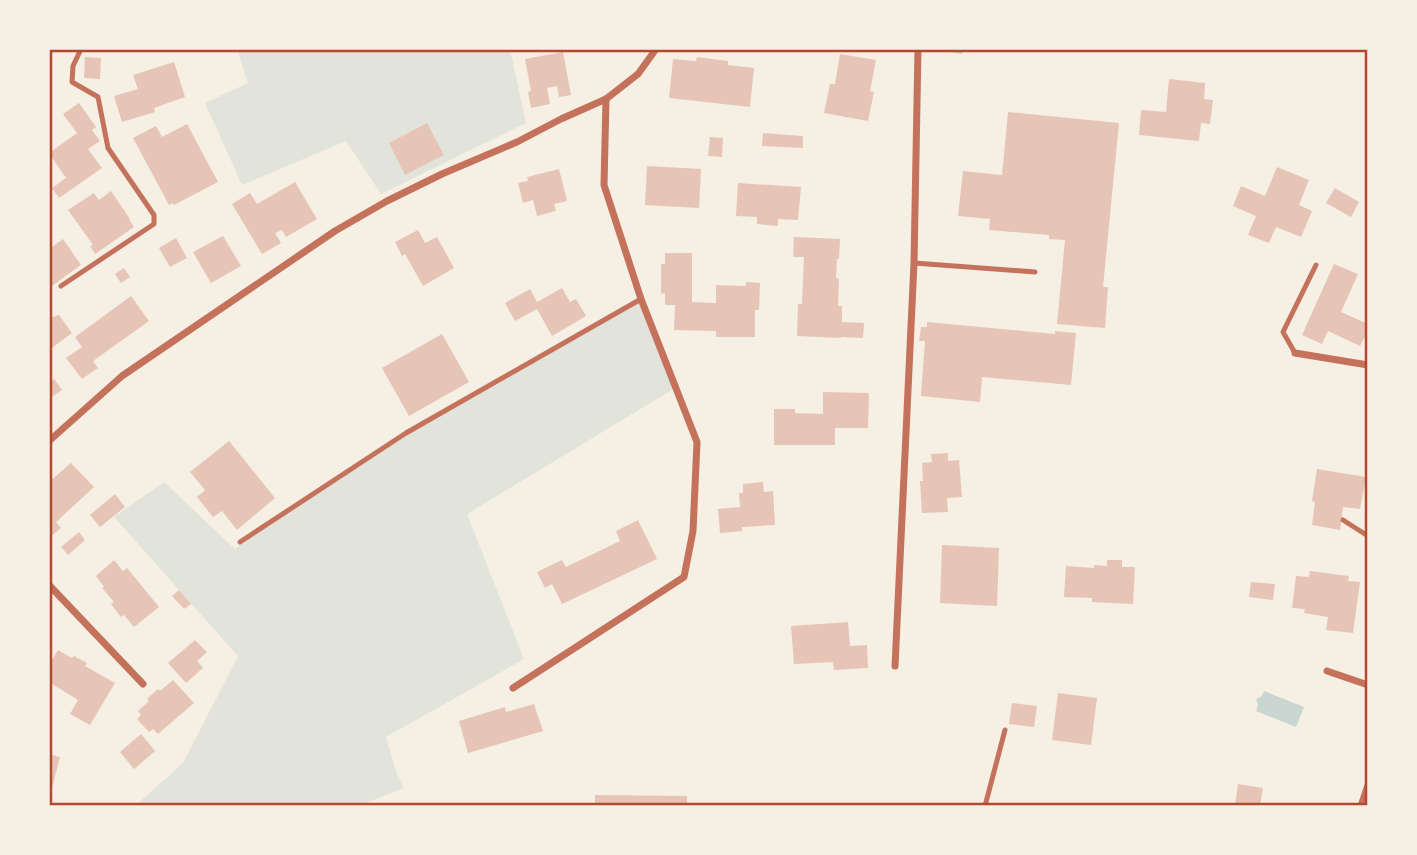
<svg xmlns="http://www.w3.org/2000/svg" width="1417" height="855" font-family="'Nunito Sans',sans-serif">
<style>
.green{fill:#e2e4dc}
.water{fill:#c9d6d2}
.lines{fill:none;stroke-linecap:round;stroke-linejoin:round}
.stream{stroke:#c9d6d2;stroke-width:7}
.building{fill:#e6c5b7}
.service{stroke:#c5725c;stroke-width:5}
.minor{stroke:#c5725c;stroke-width:7}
.neatline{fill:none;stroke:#b5482f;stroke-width:2.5}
</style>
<rect width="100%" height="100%" fill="#f6efe4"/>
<g class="green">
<polygon points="237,49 510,49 526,123 381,194 346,141 242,185 205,103 248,83"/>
<polygon points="641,299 675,388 467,514 524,659 386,737 397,774 404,788 358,806 135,806 183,763 238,656 114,517 164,482 235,549 262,528 406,433"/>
</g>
<polygon class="water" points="1264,691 1304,707 1296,727 1256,711 1258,705 1256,699 1262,696"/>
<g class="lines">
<polyline class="stream" points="49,53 51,49"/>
</g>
<g class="building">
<polygon points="940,49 963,49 962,54 939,50"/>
<polygon points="563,52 571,95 559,97 557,86 547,88 550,104 531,108 528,92 531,91 525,59"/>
<polygon points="840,54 876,60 870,91 874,92 868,121 824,113 830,84 835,84"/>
<polygon points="85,57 101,58 100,79 84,78"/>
<polygon points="697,57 728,61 728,65 754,68 750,107 669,98 673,59 696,61"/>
<polygon points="174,62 185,97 154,108 155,112 122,122 114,96 138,89 133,75"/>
<polygon points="1169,79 1205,83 1204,99 1213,100 1210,124 1201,123 1199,141 1139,135 1141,110 1166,112"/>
<polygon points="79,103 96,127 92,130 100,141 88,149 102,168 59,198 52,188 66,178 49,153 77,133 63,114"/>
<polygon points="1008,112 1119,123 1103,287 1108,287 1105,328 1057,324 1065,240 1049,239 1049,235 989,230 990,219 958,216 963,171 1002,175"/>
<polygon points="427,123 444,155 405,175 389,143"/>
<polygon points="187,124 218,182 174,205 173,203 169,205 133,138 156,126 162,137"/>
<polygon points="763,133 803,136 803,148 762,146"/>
<polygon points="710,137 723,138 722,157 708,156"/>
<polygon points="647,166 701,169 699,208 645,205"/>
<polygon points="1277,167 1309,180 1299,205 1312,211 1301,237 1276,227 1269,243 1248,235 1256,216 1233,206 1241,186 1265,196"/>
<polygon points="559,169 567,201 554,204 556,211 537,216 533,200 523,203 518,183 528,181 527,177"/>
<polygon points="295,182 317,219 286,237 282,230 275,233 281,243 262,254 232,204 250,193 257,204"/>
<polygon points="738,183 801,187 798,220 778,219 778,226 757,224 757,217 736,216"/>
<polygon points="1335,188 1359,202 1351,217 1326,203"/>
<polygon points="111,191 130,219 129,219 134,227 95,254 90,246 93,245 68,210 94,193 99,200"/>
<polygon points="418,230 425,243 437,237 454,268 423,286 405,254 402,256 395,242"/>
<polygon points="223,236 241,266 211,283 193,252"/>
<polygon points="794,237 840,239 839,259 837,259 836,278 839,279 838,306 842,306 842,322 864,323 863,338 841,337 841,338 797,336 798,304 802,304 804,257 793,257"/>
<polygon points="176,238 187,258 170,267 159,248"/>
<polygon points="63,239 81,265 49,288 49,249"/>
<polygon points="665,253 692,253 692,302 716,303 716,285 746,286 746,282 760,283 759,310 755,310 755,337 716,337 716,331 674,330 675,305 665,305 665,293 661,294 661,264 665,264"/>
<polygon points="1334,264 1358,274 1341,312 1368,324 1368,330 1360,346 1328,331 1322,344 1302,335"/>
<polygon points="124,268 130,277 121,283 115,274"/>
<polygon points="562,288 570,302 576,299 586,316 552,336 537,309 515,321 505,303 530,289 537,302"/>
<polygon points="131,296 149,321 93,361 98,368 82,379 66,358 82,347 75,337"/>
<polygon points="59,315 72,333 49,350 49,318"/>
<polygon points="927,322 1055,334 1055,331 1076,333 1071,385 982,377 980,402 921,396 925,341 919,341 921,327 927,327"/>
<polygon points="442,334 469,382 409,416 382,368"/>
<polygon points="49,379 51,382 54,379 62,390 49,399"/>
<polygon points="823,392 869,393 868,428 835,428 835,445 774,445 774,409 795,409 795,413 823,414"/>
<polygon points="229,441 275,498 237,530 222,511 213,517 197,497 205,490 190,472"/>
<polygon points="948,453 948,461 959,460 962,497 947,498 948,512 922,513 920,481 923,481 922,463 932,462 931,454"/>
<polygon points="71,463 94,487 56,522 61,528 49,538 49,482"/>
<polygon points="1317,469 1366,477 1360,509 1343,507 1340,530 1312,525 1315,502 1312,501"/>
<polygon points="763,482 764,492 773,491 775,525 742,527 742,531 720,533 718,509 740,507 739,493 743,493 743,484"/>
<polygon points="115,494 125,507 100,527 90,515"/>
<polygon points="638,520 657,559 562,604 552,584 545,588 537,572 562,560 566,567 620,541 616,531"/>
<polygon points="79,532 85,540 68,555 61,547"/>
<polygon points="942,545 999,548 997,606 940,603"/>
<polygon points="114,560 123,571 127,568 159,607 134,627 124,615 121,617 111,604 114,602 102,588 104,587 96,576"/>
<polygon points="1107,560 1122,560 1122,567 1135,567 1133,604 1092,602 1092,598 1064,597 1066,566 1094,568 1094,565 1107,566"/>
<polygon points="1310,571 1349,576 1348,581 1360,582 1353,633 1326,630 1328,617 1304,613 1305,609 1292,608 1296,576 1309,577"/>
<polygon points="1251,582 1275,584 1273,600 1249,597"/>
<polygon points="179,590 191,604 184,609 172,596"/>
<polygon points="848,622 850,646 867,645 868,668 834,670 833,662 794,664 791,626"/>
<polygon points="195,640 207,652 197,661 203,668 186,683 168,663"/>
<polygon points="58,650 72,658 74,656 87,663 85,666 115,683 90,725 70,714 78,700 49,682 49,665"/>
<polygon points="173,680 194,703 158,734 153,729 149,732 137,719 141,715 138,711 149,701 147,699 158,689 160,691"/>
<polygon points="1058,693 1097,698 1091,745 1052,740"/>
<polygon points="1012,703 1037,706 1034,727 1009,724"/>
<polygon points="534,704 543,731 468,753 459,721 505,707 506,712"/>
<polygon points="141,734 155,751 134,769 120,752"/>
<polygon points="49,754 60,757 50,796 49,796"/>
<polygon points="1238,784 1263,788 1260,806 1235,806"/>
<polygon points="595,795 687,796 687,806 595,806"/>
</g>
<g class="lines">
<g class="service">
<polyline points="914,263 1035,272"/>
<polyline points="61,286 154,224 154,215 108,148 98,97 72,82 73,66 81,49"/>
<polyline points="1295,353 1283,332 1316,265"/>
<polyline points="1343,520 1368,536"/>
<polyline points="240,542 406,433 641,299"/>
<polyline points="985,806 1005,730"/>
</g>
<g class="minor">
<polyline points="1295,353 1368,365"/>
<polyline points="49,441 122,376 335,231 387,201 442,174 517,142 561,119 606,99 638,74 656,49"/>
<polyline points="49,585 143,684"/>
<polyline points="895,666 914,263 918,49"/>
<polyline points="1327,671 1368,685"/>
<polyline points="513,688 684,577 693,531 697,442 641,299 604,185 606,99"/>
<polyline points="1361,806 1368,785"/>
</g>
</g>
<rect width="1417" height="855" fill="none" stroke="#f6efe4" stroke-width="102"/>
<rect x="51" y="51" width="1315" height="753" class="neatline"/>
</svg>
